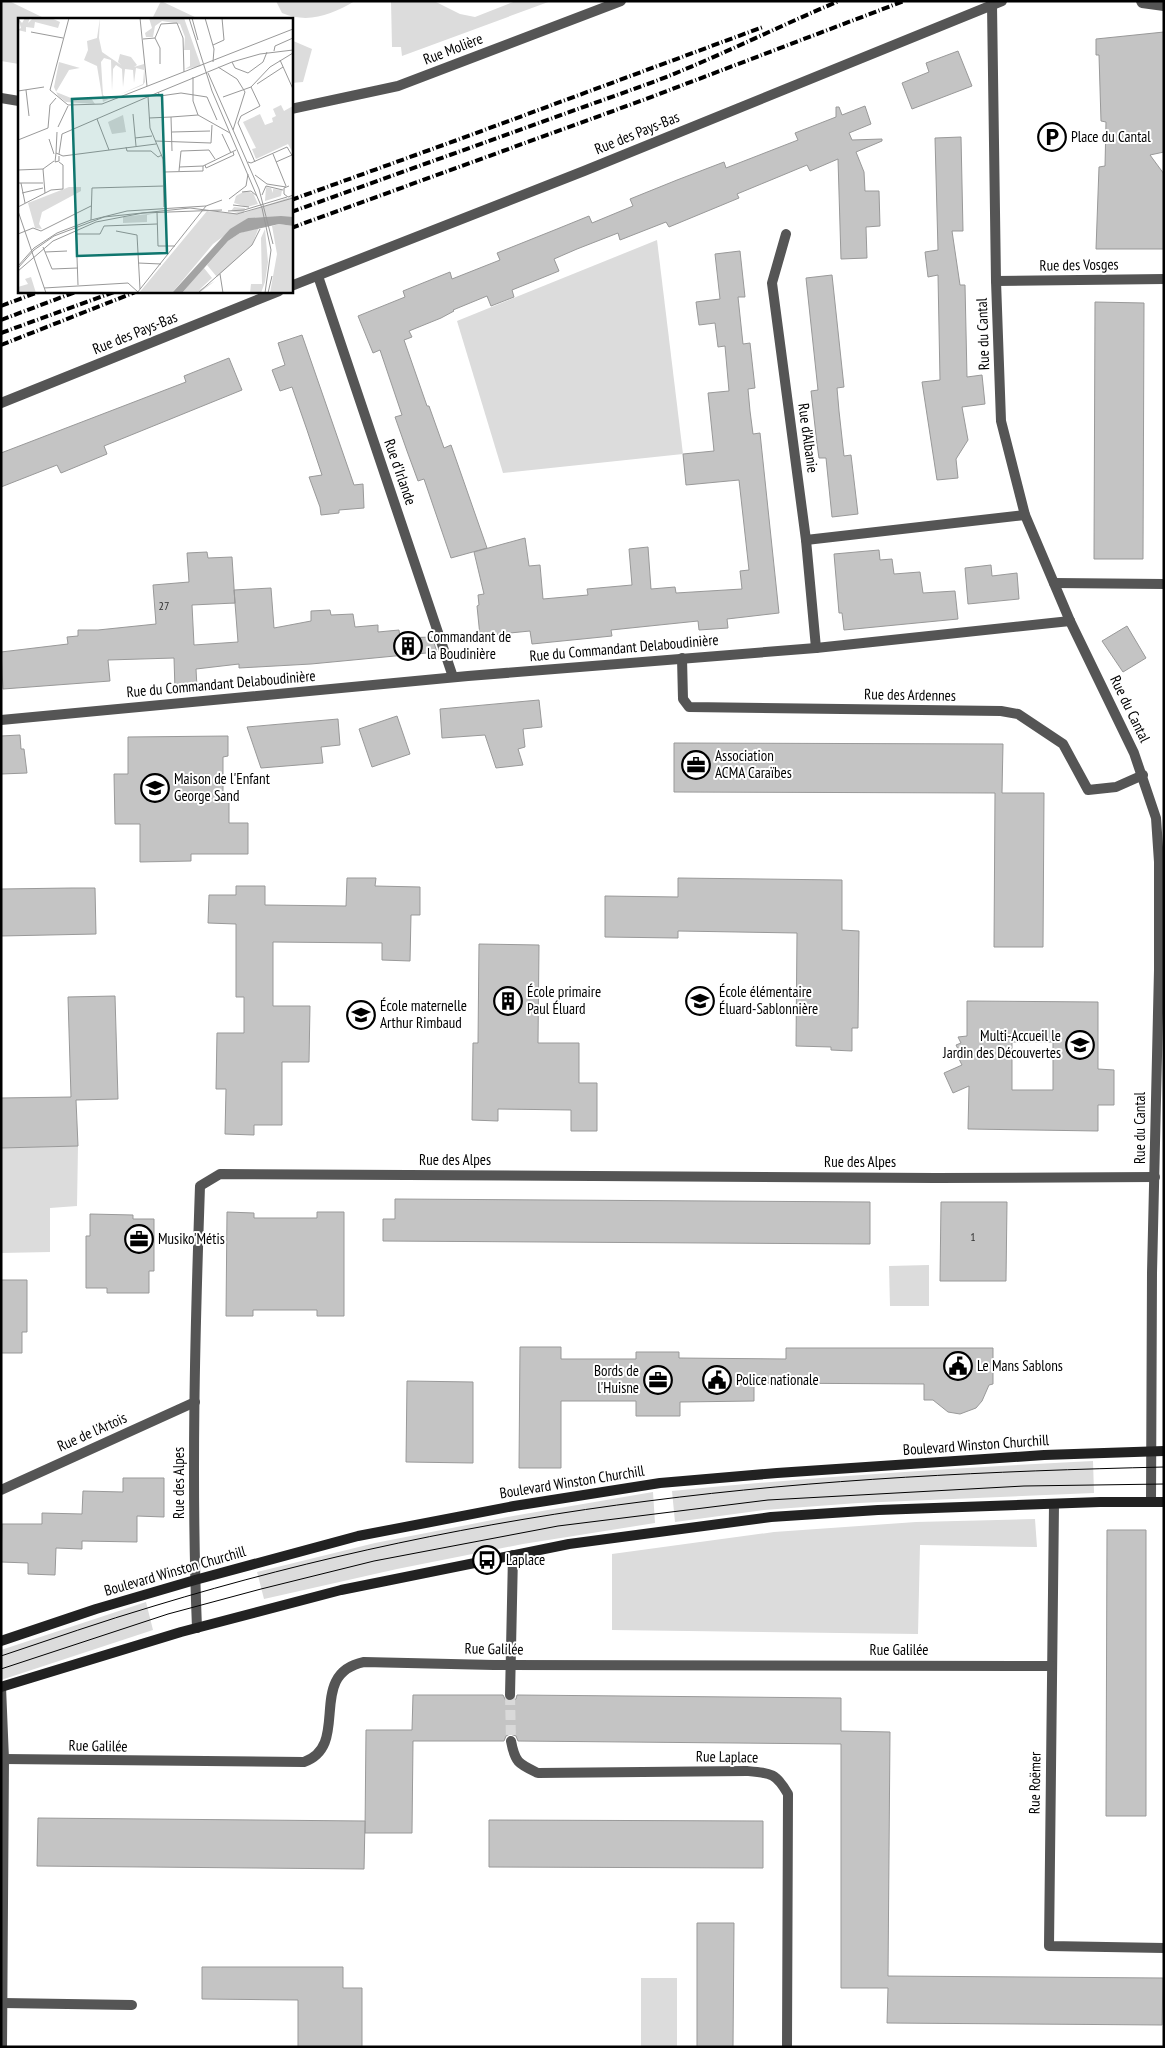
<svg xmlns="http://www.w3.org/2000/svg" width="1165" height="2048" font-family="'PT Sans Narrow',sans-serif">
<style>
.green{fill:#dcdcdc}
.building{fill:#c4c4c4;stroke:#999;fill-rule:evenodd}
.lines{fill:none;stroke-linecap:round;stroke-linejoin:round}
.street-tunnel{stroke:#d9d9d9;stroke-width:10;stroke-dasharray:10 5;stroke-linecap:butt}
.street{stroke:#555;stroke-width:10}
.secondary{stroke:#222;stroke-width:10}
.tram{stroke:#000;stroke-width:1}
.rail{stroke:#000;stroke-width:4;stroke-dasharray:8 2.5 1 2.5;stroke-linecap:butt}
.labels{text-anchor:middle;stroke-width:4;stroke-linejoin:round;paint-order:stroke}
.number-label{font-size:12px;fill:#313131}
.street-label{font-size:15px;fill:#000;stroke:#fff}
.poi-label{font-size:15px;fill:#000;stroke:#fff;text-anchor:start}
.inset-road{fill:none;stroke:#999;stroke-width:1}
.view{fill:#0f766e;fill-opacity:0.15;stroke:#0f766e;stroke-width:2.5}
.inset-edge{fill:none;stroke:#000;stroke-width:2.5}
</style>
<rect width="100%" height="100%" fill="#fff"/>
<g class="green">
<polygon points="1,1 9,1 46,19 19,19 19,64 1,61"/>
<polygon points="161,1 199,19 152,19"/>
<path d="M276,1h79c-24,14 -47,23 -73,12z"/>
<polygon points="391,1 434,1 460,14 475,17 516,1 551,1 402,56 401,47 392,47"/>
<polygon points="291,40 312,49 303,82 291,83"/>
<polygon points="657,240 683,454 503,473 457,321"/>
<polygon points="78,1146 77,1206 50,1208 50,1252 1,1253 1,1148"/>
<polygon points="929,1265 929,1306 890,1306 889,1266"/>
<path d="M1093,1461l1,32 -236,10 -94,7 -89,12 -3,-31c140,-14 280,-23 421,-30z"/>
<polygon points="653,1492 655,1523 523,1544 397,1569 264,1599 257,1572 375,1543 513,1516"/>
<polygon points="1035,1519 1037,1547 920,1545 918,1634 612,1630 612,1554 774,1532 916,1522"/>
<polygon points="146,1602 153,1630 1,1680 1,1650"/>
<rect x="641" y="1978" width="36" height="69"/>
</g>
<g class="building">
<polygon points="1164,32 1164,152 1150,155 1164,174 1164,249 1096,249 1099,167 1105,166 1106,122 1101,121 1099,55 1096,55 1096,39"/>
<polygon points="958,51 972,86 912,109 902,83 929,72 926,63"/>
<polygon points="865,106 871,124 849,133 852,140 882,139 882,141 856,152 864,172 865,191 879,191 880,226 866,227 867,258 841,259 838,159 810,171 807,165 783,175 737,194 739,198 669,227 666,222 620,240 618,233 577,249 554,259 559,271 512,290 514,297 491,306 487,296 453,310 454,311 441,318 409,331 412,337 404,340 427,406 429,406 444,448 451,445 487,548 451,558 424,479 418,481 407,451 395,417 402,415 380,350 373,353 358,316 405,297 403,291 450,272 452,279 500,260 497,253 557,229 589,216 592,223 633,206 630,199 677,180 724,162 726,168 798,140 795,133 836,117 836,107 839,107 842,115"/>
<polygon points="961,137 963,231 952,231 960,285 965,285 967,377 982,375 985,404 962,407 968,440 956,459 958,478 937,480 922,382 940,380 938,275 928,277 925,252 938,250 935,138"/>
<polygon points="740,251 745,297 738,297 743,344 750,343 755,388 748,389 750,411 753,434 760,433 779,613 727,619 728,628 699,630 698,621 611,630 612,636 532,644 530,631 480,636 477,606 479,605 478,595 484,594 474,552 525,538 529,566 540,565 543,599 588,595 587,589 632,585 629,549 648,547 651,589 675,587 676,593 742,589 740,571 749,570 739,480 686,485 683,454 714,451 708,393 729,391 725,346 718,347 715,323 699,325 696,302 720,299 715,254"/>
<polygon points="832,275 844,387 837,388 839,411 844,456 851,455 858,514 832,517 826,458 819,458 817,444 811,391 818,390 806,278"/>
<polygon points="1095,302 1144,303 1143,559 1094,559"/>
<polygon points="302,335 354,485 363,484 364,508 339,510 339,513 321,515 320,507 309,477 322,475 307,430 292,387 280,391 272,370 285,365 278,343"/>
<polygon points="229,358 242,390 104,446 107,454 61,473 57,465 1,487 1,453 186,382 184,376"/>
<polygon points="879,550 880,560 892,559 894,574 920,572 923,593 955,591 958,619 844,630 842,613 839,613 834,554"/>
<polygon points="207,552 208,558 232,557 235,603 192,605 194,645 238,642 234,590 271,588 274,628 311,621 311,611 330,610 331,615 353,614 355,627 378,625 378,632 399,630 400,638 432,637 437,652 311,664 239,668 239,664 196,669 197,688 175,690 174,658 108,660 110,681 3,689 1,652 68,644 67,637 78,636 78,630 98,630 156,624 153,585 189,582 187,553"/>
<polygon points="991,565 992,576 1017,573 1019,599 968,604 965,568"/>
<polygon points="1127,626 1146,658 1123,672 1102,641"/>
<polygon points="539,700 542,727 523,729 525,747 518,749 523,765 496,768 485,735 442,738 440,709"/>
<polygon points="397,716 410,754 372,767 359,729"/>
<polygon points="338,719 340,745 321,747 323,763 261,768 247,727"/>
<polygon points="20,735 21,749 24,749 27,773 1,774 1,736"/>
<polygon points="228,736 228,756 223,757 223,796 229,796 229,823 248,823 248,854 191,854 191,861 140,862 140,824 115,824 114,774 128,774 128,737"/>
<polygon points="674,743 1003,744 1002,793 1044,793 1043,947 994,947 995,793 674,792"/>
<polygon points="347,878 376,878 375,886 420,887 420,915 411,915 410,961 382,960 382,943 273,942 273,1006 310,1006 309,1062 282,1062 282,1125 254,1125 254,1135 225,1134 226,1089 216,1089 217,1033 244,1033 244,997 236,997 236,924 208,923 209,895 236,895 236,886 265,886 265,905 346,906"/>
<polygon points="678,878 842,880 842,930 859,931 858,1028 852,1028 852,1051 831,1050 831,1047 796,1046 797,933 678,931 678,938 605,937 605,896 678,897"/>
<polygon points="72,888 95,888 96,934 1,936 1,889"/>
<polygon points="479,944 539,945 538,1043 579,1043 579,1083 597,1083 597,1131 571,1131 571,1110 498,1109 498,1121 472,1120 473,1043 478,1043"/>
<polygon points="115,996 118,1099 76,1100 78,1146 1,1148 1,1098 71,1097 68,997"/>
<path d="M967,1001l131,1v67l16,1v35h-16v26l-130,-2 1,-43 -16,7 -9,-20 18,-8 -4,-8 3,-2 -5,-10 5,-2 -3,-6 9,-1zM1012,1042h41v48h-41z"/>
<polygon points="395,1199 870,1202 870,1244 383,1241 383,1219 395,1219"/>
<polygon points="941,1202 1007,1202 1006,1281 940,1281"/>
<polygon points="227,1212 254,1213 254,1218 317,1218 317,1212 344,1212 344,1316 317,1316 317,1310 253,1310 253,1316 226,1316"/>
<polygon points="90,1214 133,1215 133,1219 154,1219 154,1271 149,1271 149,1293 107,1293 107,1288 86,1288 86,1236 90,1236"/>
<polygon points="1,1280 27,1280 27,1332 22,1332 22,1353 1,1353"/>
<polygon points="520,1347 561,1347 561,1359 636,1359 636,1352 679,1352 679,1358 786,1359 786,1348 993,1348 993,1384 989,1385 982,1401 976,1408 960,1414 948,1412 933,1400 924,1400 924,1384 754,1383 754,1401 680,1402 680,1416 636,1416 636,1401 561,1401 561,1468 519,1468"/>
<polygon points="407,1381 473,1382 473,1463 406,1462"/>
<polygon points="123,1478 164,1478 164,1517 137,1516 137,1542 82,1541 82,1549 56,1548 55,1575 28,1574 28,1563 1,1562 2,1524 42,1524 42,1513 82,1514 83,1491 123,1492"/>
<polygon points="1107,1530 1146,1530 1146,1816 1106,1816"/>
<polygon points="413,1695 503,1695 506,1701 510,1702 516,1699 517,1695 841,1698 841,1731 890,1732 888,1976 1163,1978 1162,2025 887,2023 888,1988 841,1988 841,1744 518,1741 516,1736 510,1734 506,1736 504,1741 413,1741 412,1833 365,1833 366,1730 412,1730"/>
<polygon points="38,1818 365,1821 364,1869 37,1866"/>
<polygon points="489,1820 763,1821 763,1868 489,1867"/>
<polygon points="697,1923 734,1923 733,2047 697,2047"/>
<polygon points="202,1967 343,1967 343,1988 362,1988 362,2047 298,2047 298,2000 202,1999"/>
</g>
<g class="lines">
<polyline class="street-tunnel" points="510,1695 511,1741"/>
<g class="street">
<polyline points="1141,1 1142,3 1164,6"/>
<polyline points="992,5 996,281 1001,421 1025,515 1070,621 1134,753 1156,818 1159,862 1159,970 1152,1273 1151,1502"/>
<polyline points="1,98 19,101"/>
<polyline points="291,109 398,86 621,1"/>
<polyline points="786,234 772,283 806,540 816,648"/>
<polyline points="318,276 453,677"/>
<polyline points="996,281 1164,279"/>
<polyline points="291,286 584,171 1002,1"/>
<polyline points="1,403 279,291"/>
<polyline points="806,540 1025,515"/>
<polyline points="1054,583 1164,584"/>
<polyline points="682,658 683,699 689,707 1001,711 1018,714 1063,744 1088,790 1116,787 1143,775"/>
<polyline points="1,720 468,676 816,648 1070,621"/>
<polyline points="1,1490 195,1402"/>
<polyline points="1054,1504 1049,1946 1164,1948"/>
<path d="M197,1628c-6,-147 -2,-294 3,-442l20,-12 716,4 219,-1"/>
<polyline points="1,1687 4,1759 2,2047"/>
<polyline points="510,1695 513,1555"/>
<path d="M511,1741c4,22 8,23 27,32l209,-2c24,2 29,2 41,23l-1,253"/>
<path d="M4,1759l300,3c48,-17 1,-88 60,-100l130,3 558,1"/>
<polyline points="3,2003 132,2005"/>
</g>
<g class="secondary">
<polyline points="1,1641 96,1609 195,1580 358,1536 514,1506 660,1483 777,1473 1044,1455 1164,1451"/>
<polyline points="1,1687 181,1632 341,1590 569,1544 771,1517 878,1510 1100,1502 1164,1502"/>
</g>
<g class="tram">
<path d="M1,1656c51,-17 102,-35 153,-50 161,-49 327,-84 494,-105 169,-22 345,-30 516,-34"/>
<polyline points="1,1669 168,1614 261,1589 374,1561 558,1526 768,1500 1024,1486 1164,1484"/>
</g>
<g class="rail">
<polyline points="291,200 460,139 763,27"/>
<path d="M291,212l365,-131c62,-24 121,-54 183,-80"/>
<polyline points="291,228 646,99 904,1"/>
<polyline points="1,306 41,291"/>
<polyline points="1,320 78,291"/>
<polyline points="1,333 117,291"/>
<polyline points="1,345 138,291"/>
</g>
</g>
<defs>
<symbol id="parking-ring" viewBox="-11 -11 22 22"><circle r="9.5" fill="#fff" stroke="#000" stroke-width="1.5"/><path d="M-3.5-5.5H1a3.5 3.5 0 0 1 0 7H-1V5.5H-3.5ZM-1-3.4V-.6H.8a1.4 1.4 0 0 0 0-2.8Z" fill="#000"/></symbol>
<symbol id="building-ring" viewBox="-11 -11 22 22"><circle r="9.5" fill="#fff" stroke="#000" stroke-width="1.5"/><path d="M-4-6H4V6H1V3H-1V6H-4ZM-2.5-4.3h1.7v1.8h-1.7ZM.8-4.3h1.7v1.8H.8ZM-2.5-1h1.7V.8h-1.7ZM.8-1h1.7V.8H.8Z" fill="#000"/></symbol>
<symbol id="office-ring" viewBox="-11 -11 22 22"><circle r="9.5" fill="#fff" stroke="#000" stroke-width="1.5"/><path d="M-6-3h4V-5.5h4V-3h4V5H-6ZM-1-4.5V-3h2v-1.5ZM-6 0V1H6V0Z" fill="#000"/></symbol>
<symbol id="school-ring" viewBox="-11 -11 22 22"><circle r="9.5" fill="#fff" stroke="#000" stroke-width="1.5"/><path d="M0-5L7-2L0 1L-7-2ZM-4 1L0 2.5L4 1V4Q0 6-4 4Z" fill="#000"/></symbol>
<symbol id="civic-ring" viewBox="-11 -11 22 22"><circle r="9.5" fill="#fff" stroke="#000" stroke-width="1.5"/><path d="M-.6-6.5H3V-4.5H.6V-3L4-1V1h2V6H-6V1h2V-1L-.6-3ZM-1.2 2.5V6h2.4V2.5Z" fill="#000"/></symbol>
<symbol id="bus-ring" viewBox="-11 -11 22 22"><circle r="9.5" fill="#fff" stroke="#000" stroke-width="1.5"/><path d="M-5-6H5V4H4V6H2V4H-2V6H-4V4H-5ZM-3.5-4V0h7V-4ZM-3.5 1.2v1.5H-2V1.2ZM2 1.2v1.5H3.5V1.2Z" fill="#000"/></symbol>
</defs>
<g fill-rule="evenodd">
<use href="#parking-ring" x="1036" y="121" width="32" height="32"/>
<use href="#building-ring" x="392" y="630" width="32" height="32"/>
<use href="#office-ring" x="680" y="749" width="32" height="32"/>
<use href="#school-ring" x="139" y="772" width="32" height="32"/>
<use href="#building-ring" x="492" y="985" width="32" height="32"/>
<use href="#school-ring" x="684" y="985" width="32" height="32"/>
<use href="#school-ring" x="345" y="999" width="32" height="32"/>
<use href="#school-ring" x="1064" y="1029" width="32" height="32"/>
<use href="#office-ring" x="123" y="1223" width="32" height="32"/>
<use href="#civic-ring" x="942" y="1350" width="32" height="32"/>
<use href="#office-ring" x="642" y="1364" width="32" height="32"/>
<use href="#civic-ring" x="701" y="1364" width="32" height="32"/>
<use href="#bus-ring" x="471" y="1544" width="32" height="32"/>
</g>
<g class="labels">
<g class="number-label">
<text x="164" y="610">27</text>
<text x="973" y="1241">1</text>
</g>
<g class="street-label">
<text transform="translate(453 49) rotate(-21)" y="5">Rue Molière</text>
<text transform="translate(637 133) rotate(-22)" y="5">Rue des Pays-Bas</text>
<text transform="translate(1079 265) rotate(-1)" y="5">Rue des Vosges</text>
<text transform="translate(135 333) rotate(-22)" y="5">Rue des Pays-Bas</text>
<text transform="translate(983 334) rotate(-92)" y="5">Rue du Cantal</text>
<text transform="translate(808 438) rotate(82)" y="5">Rue d'Albanie</text>
<text transform="translate(400 472) rotate(71)" y="5">Rue d'Irlande</text>
<text transform="translate(624 648) rotate(-5)" y="5">Rue du Commandant Delaboudinière</text>
<text transform="translate(221 684) rotate(-5)" y="5">Rue du Commandant Delaboudinière</text>
<text transform="translate(910 695) rotate(1)" y="5">Rue des Ardennes</text>
<text transform="translate(1130 709) rotate(64)" y="5">Rue du Cantal</text>
<text transform="translate(1140 1128) rotate(-90)" y="5">Rue du Cantal</text>
<text x="455" y="1165">Rue des Alpes</text>
<text x="860" y="1167">Rue des Alpes</text>
<text transform="translate(92 1432) rotate(-24)" y="5">Rue de l'Artois</text>
<text transform="translate(976 1445) rotate(-4)" y="5">Boulevard Winston Churchill</text>
<text transform="translate(572 1482) rotate(-9)" y="5">Boulevard Winston Churchill</text>
<text transform="translate(179 1483) rotate(-90)" y="5">Rue des Alpes</text>
<text transform="translate(175 1571) rotate(-16)" y="5">Boulevard Winston Churchill</text>
<text transform="translate(494 1649) rotate(1)" y="5">Rue Galilée</text>
<text x="899" y="1655">Rue Galilée</text>
<text transform="translate(98 1746) rotate(1)" y="5">Rue Galilée</text>
<text transform="translate(727 1757) rotate(1)" y="5">Rue Laplace</text>
<text transform="translate(1035 1783) rotate(-89)" y="5">Rue Roëmer</text>
</g>
<g class="poi-label">
<text x="1071" y="142">Place du Cantal</text>
<text x="427" y="642">Commandant de<tspan x="427" dy="17">la Boudinière</tspan></text>
<text x="715" y="761">Association<tspan x="715" dy="17">ACMA Caraïbes</tspan></text>
<text x="174" y="784">Maison de l'Enfant<tspan x="174" dy="17">George Sand</tspan></text>
<text x="527" y="997">École primaire<tspan x="527" dy="17">Paul Éluard</tspan></text>
<text x="719" y="997">École élémentaire<tspan x="719" dy="17">Éluard-Sablonnière</tspan></text>
<text x="380" y="1011">École maternelle<tspan x="380" dy="17">Arthur Rimbaud</tspan></text>
<text x="1061" y="1041" text-anchor="end">Multi-Accueil le<tspan x="1061" dy="17">Jardin des Découvertes</tspan></text>
<text x="158" y="1244">Musiko'Métis</text>
<text x="977" y="1371">Le Mans Sablons</text>
<text x="639" y="1376" text-anchor="end">Bords de<tspan x="639" dy="17">l'Huisne</tspan></text>
<text x="736" y="1385">Police nationale</text>
<text x="506" y="1565">Laplace</text>
</g>
</g>
<g transform="translate(18 18)">
<rect width="275" height="275" fill="#fff"/>
<path d="M0,0l4,5 3,-5h5l-2,5 5,-5h18l9,4 -2,6 -23,-6 -1,6 -8,-1v5l-8,-2 3,-2zM82,0l-1,20 3,14 19,13 -3,-3 2,-8 11,3 6,8 -3,2 10,-3 1,18 -2,3 -24,10 24,-11 1,-14 -8,-2 -2,15 -1,-13 -8,-1 -2,18 -1,-18 -6,-4 -3,4 -1,22 -1,-31 -7,-2 -3,4 2,33 5,4 7,-3 -12,6 -6,-36 -13,-6 4,-10 -1,-9 10,-3zM131,0h35l17,48 -16,3 5,-3v-16h-6l1,-13 -5,-13 -18,-3 -7,5 -2,11h-7l-1,-4 7,-5zM41,44l21,6 -11,2 -13,22 20,8 15,-2 4,6 -29,-2 -8,-6 -4,-9zM263,87l3,6 9,-5v47l-5,-9 -32,15 -4,-10 4,-1 -13,-26 17,-8 5,11 8,-3 -1,-4 4,-2 -3,-7zM105,97l3,17 -14,2 -4,-12zM51,169h12v4l-39,21 -3,12 3,5 -7,-1 -7,-25zM248,169l5,1 2,5v-4l9,1 -1,6 -16,5zM227,173l8,2 5,11 -11,3 -13,-4 2,-7zM275,178v21l-45,1 -35,26 -41,49h-33l68,-82 34,3 -10,-3 3,-4 11,1 -1,5zM138,195l-9,2v7l-24,1v-6zM261,206l14,2v67h-23l7,-39 -5,-28zM241,209l-7,18 -35,32 -10,-12 21,-24 12,-8zM247,211l3,33 -3,20 -4,11h-11l1,-9h11l-1,-46zM186,250l8,10 -13,12 16,-9 -16,12h-17zM13,259l5,16h-18v-6l10,-3 -3,-5z" fill="#dcdcdc"/>
<path d="M263,198l12,1v9l-14,-2 -39,9 -12,8 -46,52h-10l58,-64 18,-11z" fill="#a3a3a3"/>
<path class="inset-road" d="M122,0l7,68M171,0l23,73 50,117 9,42 -6,43M174,0l6,22M187,0l9,31 -1,13M13,14l32,6M137,20l5,10v16M125,21l12,-1 6,-14 16,-1 6,15 1,34M195,27l11,-5 -2,-22M256,33l1,-5 18,-8M262,42l13,29M214,44l3,6 13,5 15,-11 4,-10M200,49l19,12 8,13 -12,38M190,55l51,116 14,55M175,59v24l5,14 32,18M239,66l26,-17M233,69l9,19 -19,10 -3,7 17,39M8,72l3,26M32,72l18,15 34,-1 191,-75M32,72l19,-72M0,73l26,-4M140,74l2,4 21,-3 26,4 10,23M130,78l2,32 13,31 1,48M205,79l28,-10 19,-20 23,-14M115,96l3,32M153,99l27,-2M131,100l22,-1 1,34M79,101l12,31M40,109l10,-21M154,114l38,-1M204,116l9,19M117,120l17,-2M31,121l5,15M0,122l30,-12 2,-23 6,-7M137,123l56,2 1,-18M108,129l1,4h24l7,6 4,-2M38,135l1,-21M41,136l3,-20 90,-39 80,-33 28,-8 33,-4M255,136l13,32M41,138v5l-4,1 1,-9 7,3 93,-12M230,144l3,1 36,-16 6,10M258,144l16,-7M187,147l1,3 28,-13 -1,-3M161,149l24,-1 33,-16M25,151l2,24M0,152l25,-1 11,-8M161,153l2,-20 28,-1 6,9M146,154l39,-1v-5M237,157l12,9 19,3M0,165h25M3,165l4,20M271,168l-5,2v6l4,3 5,-2M224,174l9,-1 6,5M4,175l21,-5M244,177l4,-9 17,4M211,181l17,-13 2,-12M215,187l16,2M0,189l33,-17 12,-1v-24l-4,-3M0,193l28,82M210,193l16,-1 43,-13M139,194l1,34h17M73,202l1,-32 72,-2M58,211l2,56M98,213l21,4 3,54M0,216l15,-6 8,3 50,-25M59,216h23l4,-8 53,-2M25,229l9,22 26,-1M27,234l22,-1M120,245l23,1M0,248l16,-18 23,-15 34,-13 36,-9 79,-5 16,-6M0,250l16,-18 20,-14 50,-19 86,-9 47,6 56,-16M0,253l35,-30 43,-19 47,-9 79,-3M202,256l3,19M26,270l84,-5 10,9M119,275l69,-87M180,275l54,-48 8,-16M250,275l4,-17"/>
<path class="view" d="M144,77l5,158 -90,3 -5,-157z"/>
<rect width="275" height="275" class="inset-edge"/>
</g>
<rect width="1165" height="2048" fill="none" stroke="#000000" stroke-width="5"/>
</svg>
